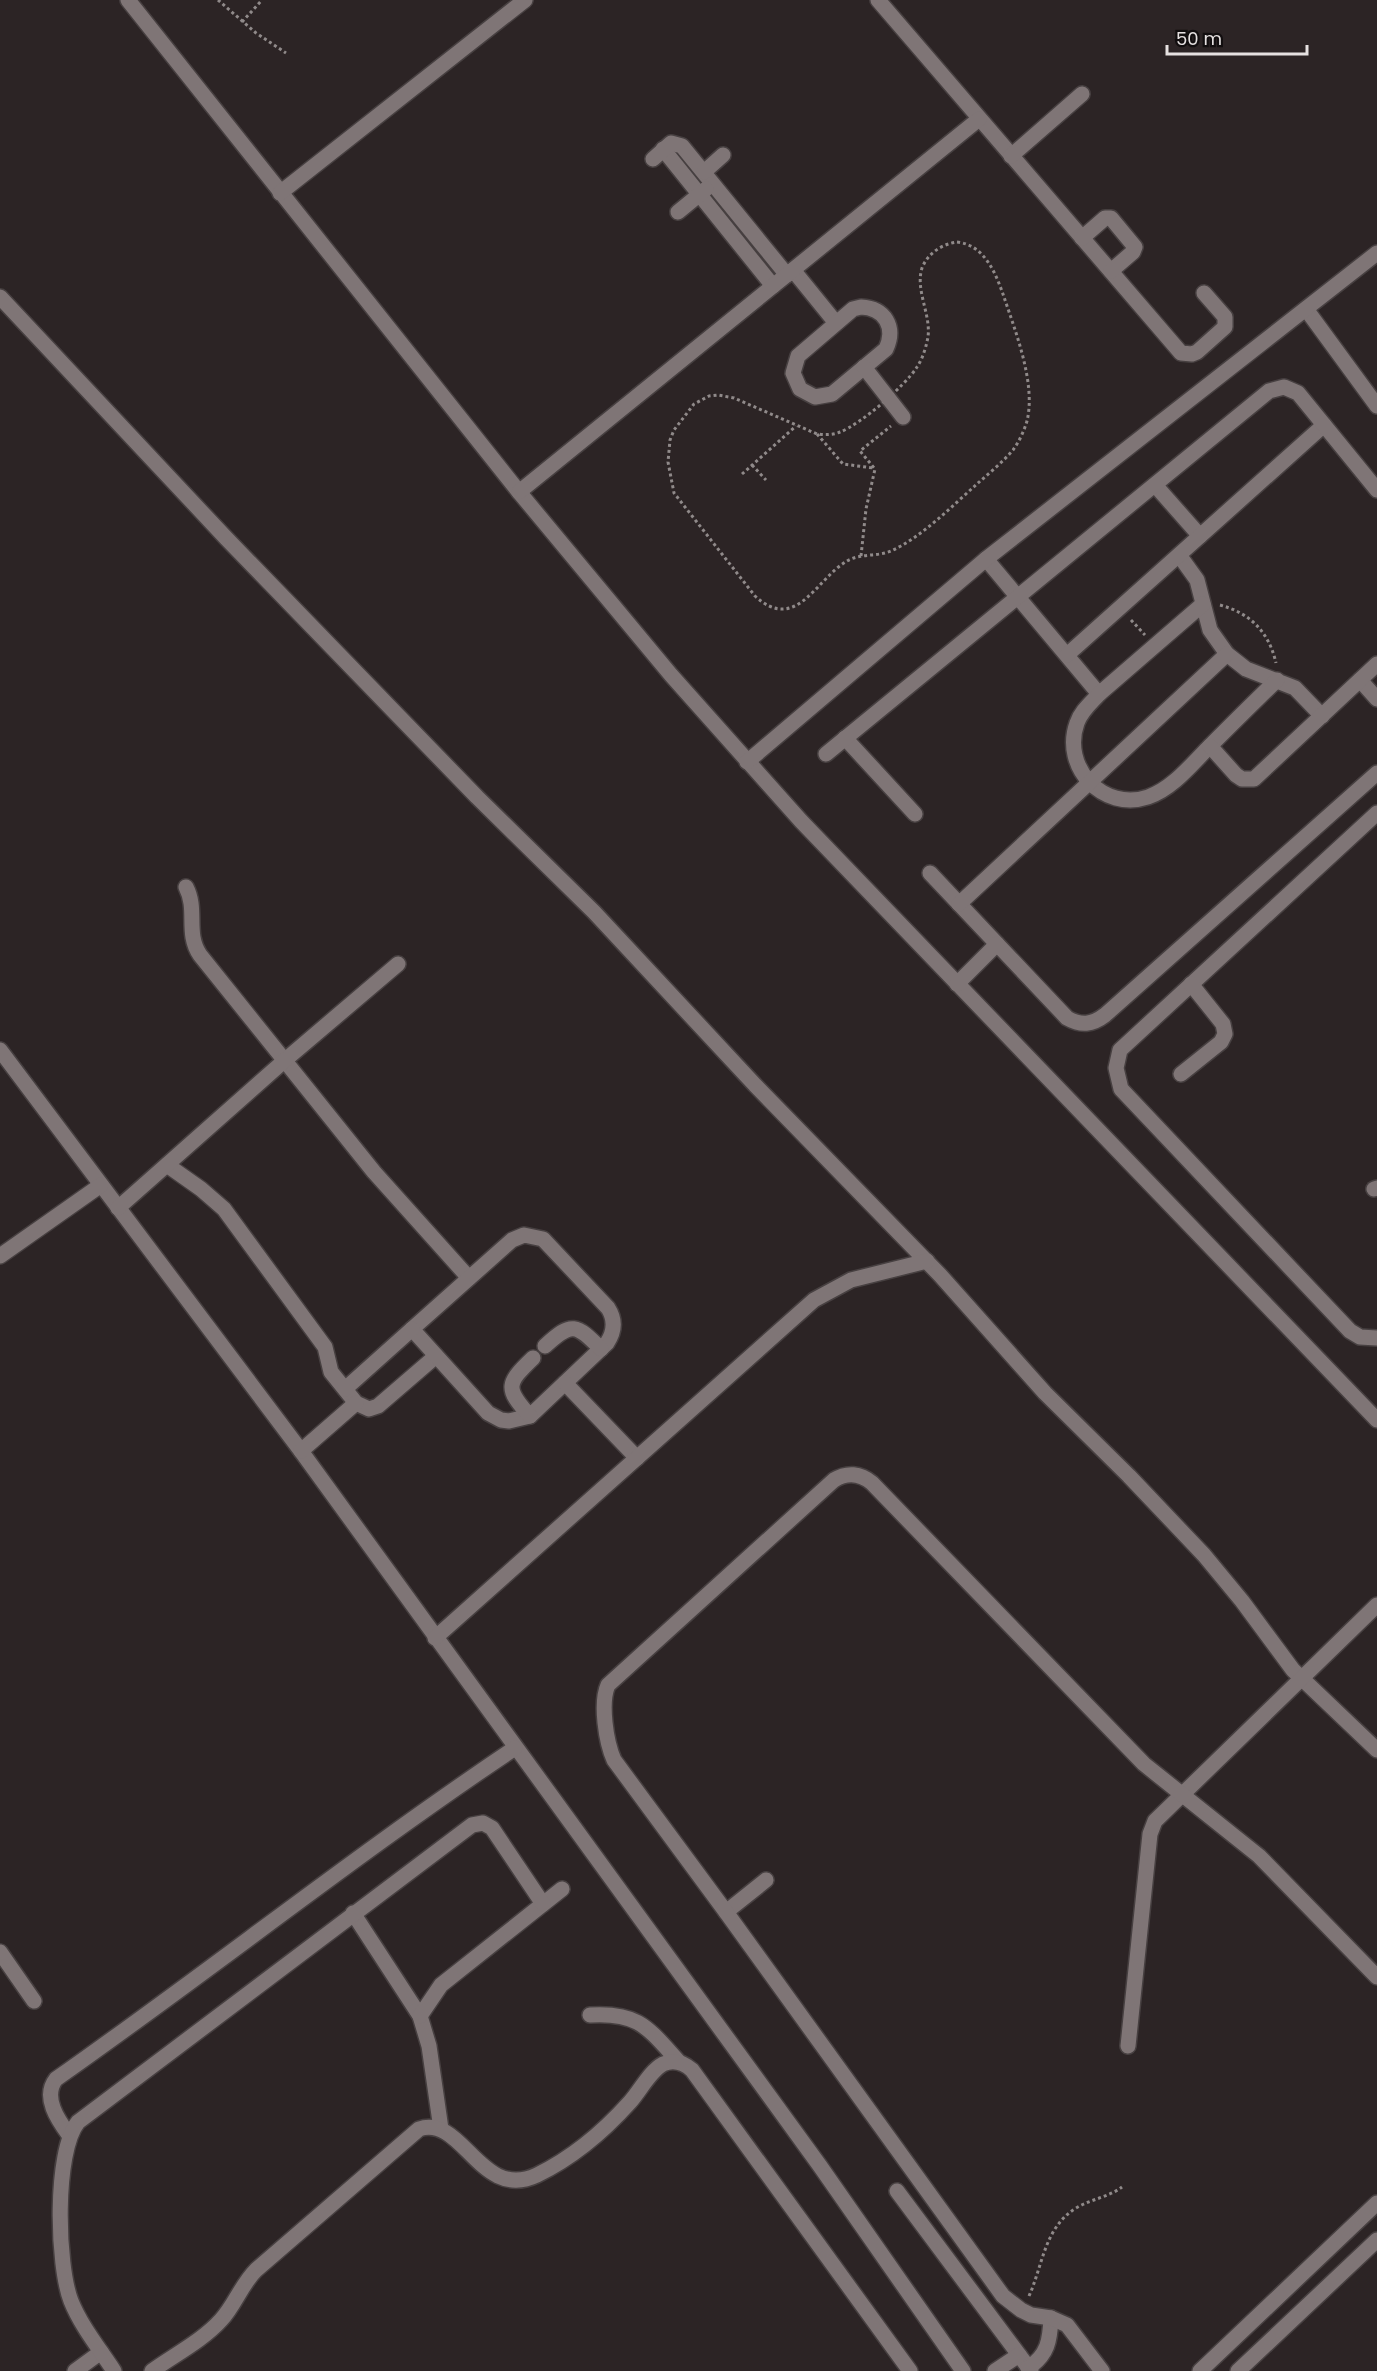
<svg xmlns="http://www.w3.org/2000/svg" width="1377" height="2371" font-family="Poppins,sans-serif">
<style>
.lines{fill:none;stroke-linecap:round;stroke-linejoin:round}
.minor-casing{stroke:#474041;stroke-width:18}
.path{stroke:#908a8a;stroke-width:3;stroke-dasharray:3 3;stroke-linecap:butt}
.minor{stroke:#7f7576;stroke-width:15}
</style>
<rect width="100%" height="100%" fill="#2c2425"/>
<g class="lines">
<defs>
<g id="minor">
<polyline points="128,0 519,492 671,675 801,821 1377,1420"/>
<polyline points="878,0 1181,353 1192,354 1197,352 1225,327 1225,317 1204,293"/>
<polyline points="663,149 773,286"/>
<polyline points="1011,156 1082,94"/>
<polyline points="653,159 671,143 682,146 787,275"/>
<polyline points="704,172 723,155"/>
<polyline points="280,193 525,0"/>
<polyline points="678,212 706,189"/>
<polyline points="1082,238 1105,218 1111,218 1135,247 1133,252 1111,271"/>
<polyline points="793,270 836,323"/>
<polyline points="0,297 226,538 477,797 594,912 755,1085 940,1275 1045,1393 1129,1476 1204,1555 1242,1601 1293,1670 1377,1750"/>
<path d="M861,307c24,1 35,20 25,42l-54,45 -17,3 -15,-8 -7,-16 5,-17 55,-47z"/>
<polyline points="1306,309 1377,406"/>
<polyline points="864,367 903,417"/>
<polyline points="1155,485 1200,536"/>
<polyline points="519,492 979,119"/>
<polyline points="1179,555 1197,580 1210,630 1227,654 1246,669 1295,688 1322,716"/>
<polyline points="986,559 1099,694"/>
<path d="M1203,604l-104,90c-8,9 -18,17 -22,29 -16,44 26,89 71,74 24,-8 43,-32 60,-49 23,-23 46,-46 69,-68"/>
<polyline points="1067,655 1324,425"/>
<polyline points="1360,680 1377,699"/>
<polyline points="845,738 915,814"/>
<polyline points="1210,746 1236,775 1242,779 1254,779 1377,664"/>
<polyline points="826,754 1269,391 1284,387 1298,393 1377,490"/>
<polyline points="747,762 986,559 1377,253"/>
<polyline points="1377,813 1120,1050 1116,1068 1121,1089 1350,1331 1360,1337 1377,1338"/>
<path d="M930,873l137,145c14,8 25,7 38,-3l272,-242"/>
<path d="M186,887c12,23 -1,46 14,68l174,217 95,106"/>
<polyline points="959,904 1227,654"/>
<polyline points="957,984 997,944"/>
<polyline points="0,1050 301,1451 820,2166 963,2371"/>
<polyline points="1181,1074 1221,1042 1225,1034 1223,1024 1191,984"/>
<polyline points="167,1165 201,1189 224,1209 325,1347 331,1372 356,1403 369,1409 378,1406 436,1356"/>
<polyline points="1374,1189 1377,1188"/>
<polyline points="118,1208 284,1061 398,964"/>
<path d="M524,1235l19,4 65,69c7,11 7,23 -1,35l-77,73 -21,5 -8,-1 -13,-7 -76,-84 100,-89z"/>
<polyline points="0,1256 101,1185"/>
<path d="M545,1346c27,-25 31,-22 56,3"/>
<polyline points="565,1383 637,1458"/>
<polyline points="345,1389 412,1329"/>
<path d="M530,1416c-26,-28 -23,-33 3,-58"/>
<polyline points="301,1451 356,1403"/>
<polyline points="435,1638 814,1300 851,1280 927,1261"/>
<polyline points="726,1912 766,1880"/>
<polyline points="353,1913 420,2016 429,2046 441,2129"/>
<polyline points="0,1952 34,2001"/>
<path d="M590,2015c49,-3 58,13 89,47"/>
<polyline points="420,2016 441,1985 562,1889"/>
<polyline points="1128,2046 1150,1834 1155,1821 1377,1605"/>
<path d="M69,2135c-11,-15 -27,-38 -13,-56 154,-108 302,-226 459,-331"/>
<polyline points="897,2191 1031,2371"/>
<path d="M1028,2368c20,-13 22,-28 23,-50"/>
<polyline points="75,2371 101,2352"/>
<path d="M114,2371c-15,-23 -33,-45 -43,-70 -14,-36 -17,-149 7,-179l394,-297 11,-2 9,5 51,76"/>
<path d="M152,2371c22,-16 50,-30 69,-51 14,-15 20,-35 35,-50l163,-141c44,-15 61,73 118,46 35,-17 67,-44 93,-73 10,-11 20,-31 33,-38 11,-5 21,-1 29,6l218,301"/>
<polyline points="995,2371 1019,2355"/>
<path d="M1102,2371l-35,-46 -16,-7 -20,-3 -10,-5 -18,-14 -277,-384 -112,-152c-8,-18 -14,-57 -6,-75l226,-205c13,-8 26,-7 38,3l272,281 115,92 118,121"/>
<polyline points="1200,2371 1377,2203"/>
<polyline points="1238,2371 1377,2240"/>
</g>
</defs>
<use href="#minor" class="minor-casing"/>
<g class="path">
<polyline points="218,0 256,33 286,53"/>
<polyline points="242,22 262,0"/>
<path d="M957,242c28,3 39,32 47,55 12,36 32,87 23,124 -3,10 -8,21 -14,29 -10,12 -24,23 -36,34 -25,22 -55,53 -86,67 -14,6 -31,2 -44,10 -31,18 -51,73 -92,35l-81,-103 -6,-31 2,-22 4,-10 20,-26 15,-8 9,-1 16,3 83,36c8,1 16,1 23,-2 21,-8 65,-46 77,-65 6,-9 9,-20 11,-30 3,-23 -13,-47 -6,-69 6,-15 20,-24 35,-26z"/>
<polyline points="817,434 843,464 873,468"/>
<polyline points="752,465 766,480"/>
<polyline points="742,474 796,426"/>
<polyline points="861,556 866,509 875,469 860,451 891,426"/>
<path d="M1220,605c30,8 49,27 56,58"/>
<polyline points="1131,620 1145,635"/>
<path d="M1029,2296c14,-31 15,-68 47,-88 15,-9 33,-11 46,-21"/>
</g>
<use href="#minor" class="minor"/>
</g>
<path d="M1167 45v9h140v-9" fill="none" stroke="#e6e1e1" stroke-width="3"/>
<text x="1176" y="45" font-size="18" fill="#e6e1e1" stroke="#120e0f" stroke-width="4.5" paint-order="stroke">50 m</text>
</svg>
